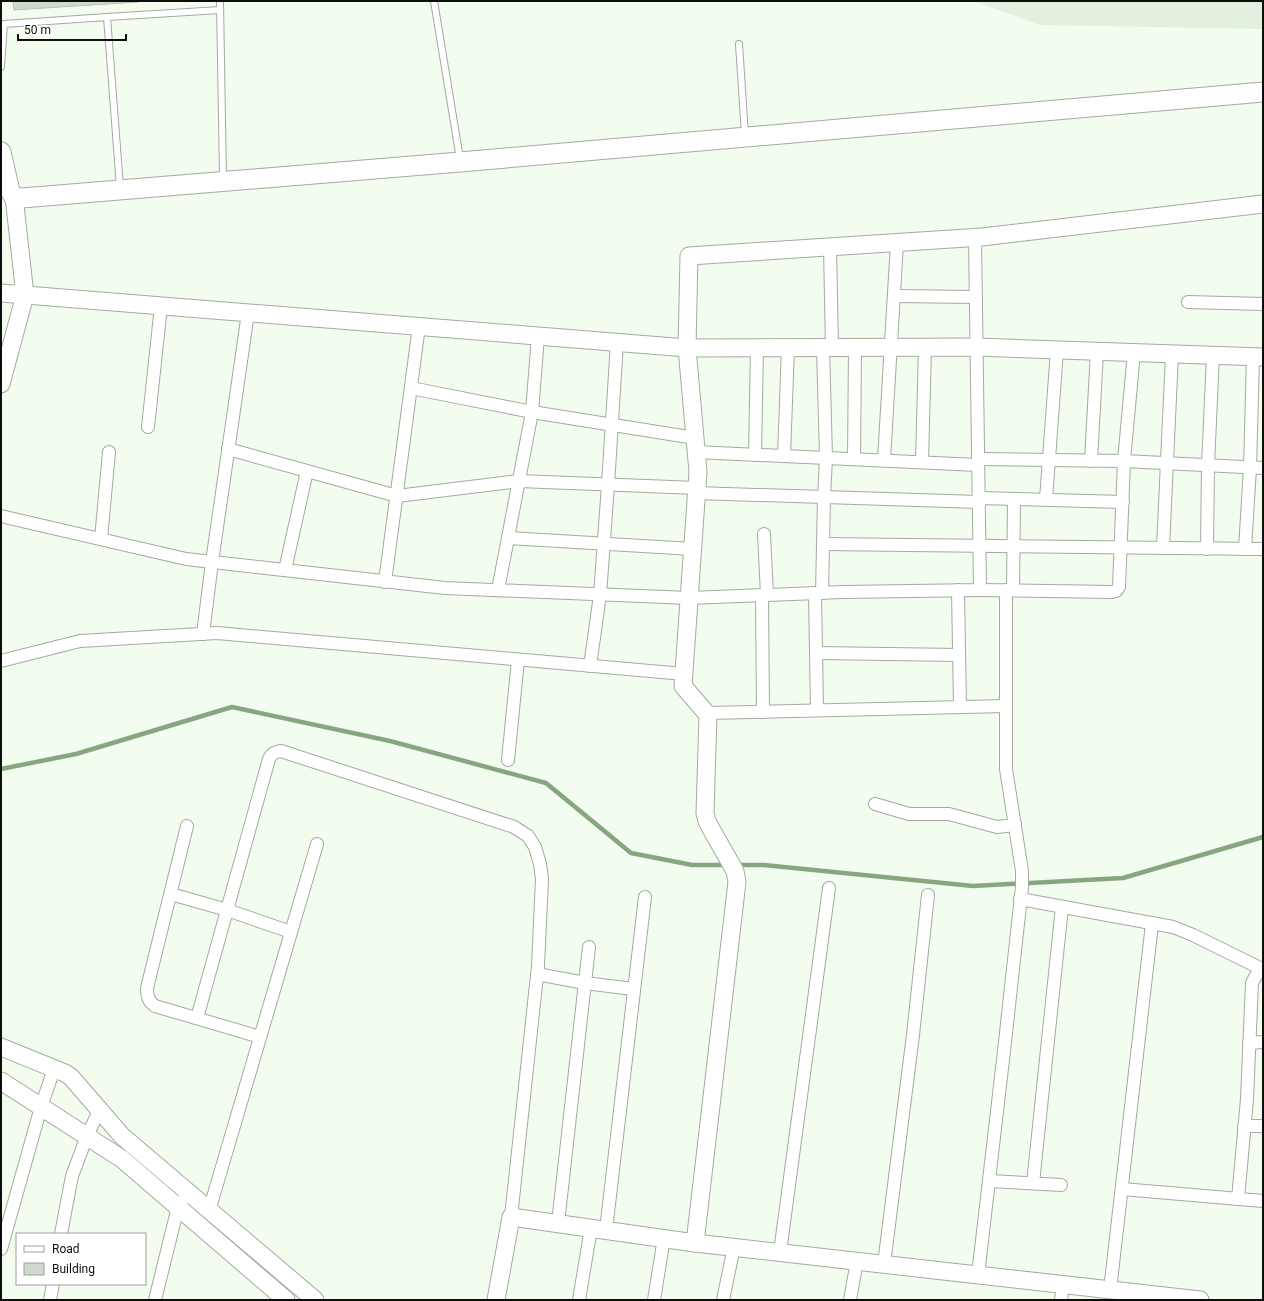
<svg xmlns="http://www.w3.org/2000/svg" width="1264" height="1301" font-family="Roboto,sans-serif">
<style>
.built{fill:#e2f1de}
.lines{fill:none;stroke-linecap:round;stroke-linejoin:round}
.stream{stroke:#87a67f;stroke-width:4.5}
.building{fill:#cfd9cd;stroke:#b6c0b3}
.lane-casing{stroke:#a2ab9f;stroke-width:8}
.street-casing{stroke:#a2ab9f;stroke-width:14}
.secondary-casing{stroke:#a2ab9f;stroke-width:19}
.primary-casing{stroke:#a2ab9f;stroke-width:21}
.lane{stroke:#fff;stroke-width:6}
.street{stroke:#fff;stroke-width:12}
.secondary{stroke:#fff;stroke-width:17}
.primary{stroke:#fff;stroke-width:19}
</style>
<rect width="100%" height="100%" fill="#f2fcef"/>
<polygon class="built" points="973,1 1263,1 1263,29 1040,25"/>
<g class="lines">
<g class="stream">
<polyline points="1,769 76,754 232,707 390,741 546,783 631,853 692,865 726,865"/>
<polyline points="736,865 764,865 973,886 1123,878 1263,837"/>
</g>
</g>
<polygon class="building" points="13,1 138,1 138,2 14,10"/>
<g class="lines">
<defs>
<g id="lane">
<polyline points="220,1 223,179"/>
<polyline points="434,1 460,159"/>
<polyline points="107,17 220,10"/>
<polyline points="739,44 745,135"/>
<polyline points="1,67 4,24 107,17 120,187"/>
</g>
<g id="street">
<polyline points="830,247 832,348"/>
<polyline points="894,296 976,297"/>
<polyline points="1188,302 1263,304"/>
<polyline points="411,388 532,412 695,438"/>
<polyline points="148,427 161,306"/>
<polyline points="228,449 397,496 519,481 697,488"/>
<polyline points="696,452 978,465"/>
<polyline points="755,455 757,347"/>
<polyline points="784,456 788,347"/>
<polyline points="854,459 855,347"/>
<polyline points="978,459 1124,461 1263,468"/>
<polyline points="884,460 897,243"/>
<polyline points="1091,461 1097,351"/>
<polyline points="922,462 925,347"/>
<polyline points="696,493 979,502"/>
<polyline points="979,498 1123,502"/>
<polyline points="1046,499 1057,350"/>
<polyline points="1,516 186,559 445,588 689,598 842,592 980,590 975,238"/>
<polyline points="764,534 767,595"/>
<polyline points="508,538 693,549"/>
<polyline points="101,539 109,452"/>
<polyline points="823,544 1263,549"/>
<polyline points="1163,548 1172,354"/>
<polyline points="1207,549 1208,465 1213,355"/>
<polyline points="1245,549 1250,468 1253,357"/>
<polyline points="285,570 307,471"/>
<polyline points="385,582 419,326"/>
<polyline points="498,590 532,412 538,336"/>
<polyline points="958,590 960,707"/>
<polyline points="980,590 1112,592 1116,591 1119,587 1124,461 1134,352"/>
<polyline points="1013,590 1014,499"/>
<polyline points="815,593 817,710"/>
<polyline points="822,593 824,497 826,458 823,347"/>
<polyline points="762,595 763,712"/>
<polyline points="203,634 212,562 248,313"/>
<polyline points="816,653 959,655"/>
<polyline points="1,661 80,641 217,633 684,674"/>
<polyline points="590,666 600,595 608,485 617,342"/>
<polyline points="707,713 1006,706"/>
<polyline points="508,760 518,660"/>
<polyline points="875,804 909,814 949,814 997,827 1015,825"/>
<path d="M187,826l-40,162c0,8 1,13 8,18l105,31"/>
<polyline points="171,894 227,910 291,932"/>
<polyline points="1020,899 1173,927 1193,935 1262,969"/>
<polyline points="537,974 585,983 633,989"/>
<path d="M197,1018l72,-259c3,-6 6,-7 12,-8l233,76 14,9 7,11 5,17 2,15 -4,87 -27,251"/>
<polyline points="1249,1043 1263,1042"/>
<polyline points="1244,1126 1263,1126"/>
<polyline points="989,1181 1061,1185"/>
<polyline points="1033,1183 1062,907"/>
<polyline points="1122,1189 1263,1201"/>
<path d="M1238,1199l9,-100 5,-116c3,-6 5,-11 11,-14"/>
<polyline points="209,1211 317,844"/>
<polyline points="558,1223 589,947"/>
<polyline points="606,1230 645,897"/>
<polyline points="61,1234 72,1176 87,1136 99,1111"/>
<polyline points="1,1249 41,1107 54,1069"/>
<polyline points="780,1252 829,888"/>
<polyline points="884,1264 913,1035 928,895"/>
<polyline points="978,1275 1004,1051 1022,887 1022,871 1006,769 1006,590"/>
<polyline points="1110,1290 1152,924"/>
<polyline points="50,1300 53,1284"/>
<polyline points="155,1300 178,1207 182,1201"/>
<polyline points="579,1300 591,1228"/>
<polyline points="654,1300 664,1238"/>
<polyline points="723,1300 734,1247"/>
<polyline points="850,1300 857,1261"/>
<polyline points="1061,1300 1063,1284"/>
</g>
<g id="secondary">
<polyline points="1,293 687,348 976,347 1263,357"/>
<polyline points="1,384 25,295 14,197"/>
<polyline points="1,1047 65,1073 71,1077 122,1136 315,1300"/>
<polyline points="1,1081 122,1159 286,1300"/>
<polyline points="695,1243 737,882 735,871 710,827 707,821 705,813 708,715 683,686 698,472 687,348 689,256 982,237 1263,204"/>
<polyline points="496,1300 511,1217 695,1243 1200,1300"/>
</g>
<polyline id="primary" points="1,152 10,191 14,197 22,198 460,162 1263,92"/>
</defs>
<use href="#lane" class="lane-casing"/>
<use href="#street" class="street-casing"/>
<use href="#secondary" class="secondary-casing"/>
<use href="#primary" class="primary-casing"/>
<use href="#lane" class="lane"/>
<use href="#street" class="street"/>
<use href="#secondary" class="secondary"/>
<use href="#primary" class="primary"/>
</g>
<rect width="1264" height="1301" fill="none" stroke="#0b0e0a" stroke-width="4"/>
<rect x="16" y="1233" width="130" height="52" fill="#ffffff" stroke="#9d9f9d"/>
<rect x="24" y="1246" width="20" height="6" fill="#ffffff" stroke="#9d9f9d"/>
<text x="52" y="1253" font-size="12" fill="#0b0e0a">Road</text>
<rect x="24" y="1263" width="20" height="12" fill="#cfd9cd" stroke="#9d9f9d"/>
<text x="52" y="1273" font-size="12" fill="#0b0e0a">Building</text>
<path d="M18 34v6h108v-6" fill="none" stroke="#0b0e0a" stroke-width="2"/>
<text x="24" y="34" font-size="12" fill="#0b0e0a" stroke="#ffffff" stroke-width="3" paint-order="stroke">50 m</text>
</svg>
